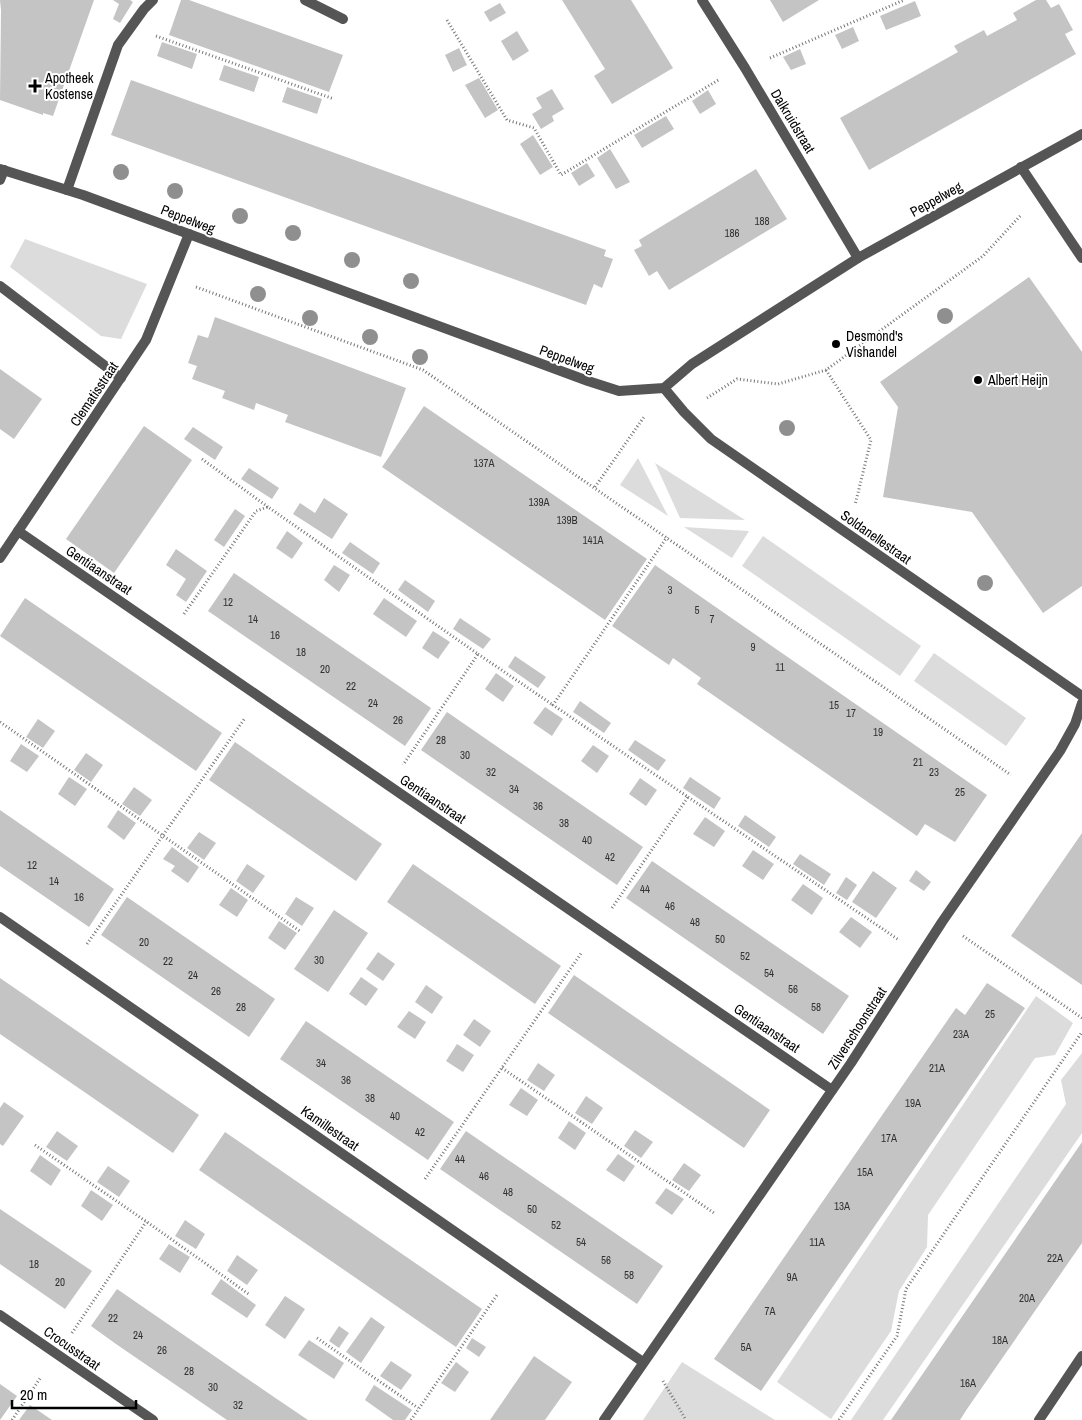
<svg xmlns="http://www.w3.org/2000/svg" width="1082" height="1420" font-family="'Archivo Narrow',sans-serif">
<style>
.green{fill:#dcdcdc}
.building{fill:#c4c4c4}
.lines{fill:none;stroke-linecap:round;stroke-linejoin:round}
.path{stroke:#777;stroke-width:3;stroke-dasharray:1 2.5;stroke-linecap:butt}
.lane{stroke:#555;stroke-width:10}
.street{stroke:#555;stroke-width:10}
.tree{fill:#8f8f8f}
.poi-dot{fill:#000;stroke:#fff;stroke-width:2}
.labels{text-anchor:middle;stroke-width:4;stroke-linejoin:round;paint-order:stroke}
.number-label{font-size:11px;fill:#313131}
.poi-label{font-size:14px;fill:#000;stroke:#fff;text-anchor:start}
.street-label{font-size:14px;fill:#000;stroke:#fff}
</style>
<rect width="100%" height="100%" fill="#fff"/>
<g class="green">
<polygon points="25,239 147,284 121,339 101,336 10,267"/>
<polygon points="638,458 668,516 620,485"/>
<polygon points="655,463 745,520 680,518"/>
<polygon points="684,527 749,531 732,558"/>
<polygon points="763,536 921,646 900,676 742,566"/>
<polygon points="934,653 1026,718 1006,746 914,681"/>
<polygon points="1036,996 1073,1023 1055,1055 1035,1058 928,1215 927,1247 899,1291 891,1331 831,1419 777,1382"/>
<polygon points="1082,1053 1082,1133 883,1420 851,1420 1066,1104 1061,1080"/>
<polygon points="682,1362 775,1420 643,1420"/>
</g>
<g class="building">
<polygon points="0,0 94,0 53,116 43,113 43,115 0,100 1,10"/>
<polygon points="113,0 130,0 133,2 120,23 113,19 119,4"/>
<polygon points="181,0 189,0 343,55 329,92 169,35"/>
<polygon points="562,0 631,0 673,68 612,104 594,76 605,69"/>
<polygon points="770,0 819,0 783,22"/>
<polygon points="1036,0 1046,0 1051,8 1059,4 1073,30 1065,34 1076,54 869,170 840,118 958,52 954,46 984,30 987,36 1017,20 1013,13"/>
<polygon points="915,1 921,16 886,30 880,16"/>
<polygon points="500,3 506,13 490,22 484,12"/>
<polygon points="853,27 859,41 842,49 835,35"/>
<polygon points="517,31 529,51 513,61 501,41"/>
<polygon points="162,42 197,54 192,69 157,56"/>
<polygon points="459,48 467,65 453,72 445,55"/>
<polygon points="800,49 806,64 791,70 783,57"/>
<polygon points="224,65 259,77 254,92 219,80"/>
<polygon points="479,78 498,110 485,118 465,85"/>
<polygon points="131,80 606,250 604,256 613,259 602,288 594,284 586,305 111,135"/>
<polygon points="287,87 322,99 317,114 282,102"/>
<polygon points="552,89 564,109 552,116 554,121 541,129 532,114 542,108 536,98"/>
<polygon points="708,90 716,104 700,114 692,101"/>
<polygon points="666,116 674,129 642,148 634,135"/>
<polygon points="533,135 553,167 540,175 520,144"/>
<polygon points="610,149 630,182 616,189 597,158"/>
<polygon points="587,163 595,176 579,186 571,173"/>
<polygon points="756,169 787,219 669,290 657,271 649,276 634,250 642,246 639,240"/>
<polygon points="1029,277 1082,352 1082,586 1043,613 972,512 883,497 898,407 880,382"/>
<polygon points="215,317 406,388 381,457 285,422 288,415 256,403 254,410 222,398 225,391 192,379 197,366 188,363 198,335 208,338"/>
<polygon points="0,369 42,399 14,439 0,429"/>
<polygon points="424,406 647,559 605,620 382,467"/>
<polygon points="144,426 192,460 114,573 66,539"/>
<polygon points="193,427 223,447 215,460 184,439"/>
<polygon points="249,468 279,488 272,499 241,479"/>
<polygon points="324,498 348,514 332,539 293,514 300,503 315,513"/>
<polygon points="235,509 245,516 224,547 214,540"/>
<polygon points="287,531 303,543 292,559 276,548"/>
<polygon points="350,542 380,563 373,574 342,553"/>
<polygon points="176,549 207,571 186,602 176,595 186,579 166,565"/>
<polygon points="334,565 350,575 339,592 324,580"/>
<polygon points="655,565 987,795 955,842 925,824 917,836 697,684 701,678 673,658 669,665 612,626"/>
<polygon points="234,573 431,708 405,746 208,611"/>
<polygon points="405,580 435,601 428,612 398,590"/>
<polygon points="25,598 222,733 196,771 0,636"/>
<polygon points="384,598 417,621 406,637 373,614"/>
<polygon points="460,618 491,639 483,649 453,629"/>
<polygon points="433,631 450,642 438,659 422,648"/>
<polygon points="515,656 546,677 538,688 508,667"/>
<polygon points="496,673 514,686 503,702 485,689"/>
<polygon points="580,701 611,723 604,733 573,712"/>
<polygon points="545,707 563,719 552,736 533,723"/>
<polygon points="447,712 643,847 617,885 421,750"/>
<polygon points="38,719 55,731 43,748 26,737"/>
<polygon points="635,740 666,760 658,771 628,750"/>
<polygon points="235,742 382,844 356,881 209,780"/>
<polygon points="21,744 39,756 27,772 10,761"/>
<polygon points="593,745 609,756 597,773 581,761"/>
<polygon points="86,753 103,765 91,782 74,770"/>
<polygon points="69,777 87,789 75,806 58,794"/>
<polygon points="690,777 721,798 714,809 683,788"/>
<polygon points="640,778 657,790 646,806 629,794"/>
<polygon points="134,787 152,800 140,816 122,804"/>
<polygon points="0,810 114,889 89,927 0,866"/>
<polygon points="118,810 136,823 124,840 107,827"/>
<polygon points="745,815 776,837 769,847 738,826"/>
<polygon points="705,817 725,831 714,847 693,834"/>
<polygon points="199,832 216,843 204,860 187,848"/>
<polygon points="1082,833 1082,985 1011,936"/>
<polygon points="172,847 199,867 188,883 171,871 175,866 163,859"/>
<polygon points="753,850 774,864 763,880 742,866"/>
<polygon points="800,854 831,874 824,885 793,864"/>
<polygon points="652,861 849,996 823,1034 626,898"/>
<polygon points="247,864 265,876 253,893 236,881"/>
<polygon points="413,864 561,966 535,1004 387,902"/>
<polygon points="916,870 931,882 924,891 909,881"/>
<polygon points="873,871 897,888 876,918 852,902"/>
<polygon points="846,877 857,885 847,900 836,893"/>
<polygon points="803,884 823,898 812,915 791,900"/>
<polygon points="231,888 248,900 237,917 219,905"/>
<polygon points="127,897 275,999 249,1037 101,935"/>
<polygon points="296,897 314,908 302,926 285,914"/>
<polygon points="334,910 368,933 328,992 294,969"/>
<polygon points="851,917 872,932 860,948 839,932"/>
<polygon points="279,921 297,933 285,950 268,938"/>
<polygon points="378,952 395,964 383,981 366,969"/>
<polygon points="574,975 770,1110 744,1148 548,1013"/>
<polygon points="361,977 378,989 366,1006 349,994"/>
<polygon points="0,978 199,1115 173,1153 0,1034"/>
<polygon points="987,983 1025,1008 761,1391 714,1359 956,1008 965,1015"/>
<polygon points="426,985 443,997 432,1014 415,1002"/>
<polygon points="409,1011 426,1022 415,1039 397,1027"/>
<polygon points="474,1019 491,1031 480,1047 463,1035"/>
<polygon points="306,1021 454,1122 428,1160 280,1059"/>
<polygon points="457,1044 474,1055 463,1072 446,1061"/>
<polygon points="538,1063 555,1075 544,1091 527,1080"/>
<polygon points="521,1088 538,1100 527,1116 509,1105"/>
<polygon points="586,1096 603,1108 592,1124 575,1113"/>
<polygon points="4,1102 24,1116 3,1146 0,1144 0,1108"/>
<polygon points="569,1121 586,1133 575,1150 558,1138"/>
<polygon points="635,1130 653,1142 641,1158 624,1146"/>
<polygon points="57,1131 78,1146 67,1161 46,1147"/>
<polygon points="466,1131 663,1266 637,1304 440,1169"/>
<polygon points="225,1132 482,1309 456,1347 199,1170"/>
<polygon points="1082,1142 1082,1243 967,1409 960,1420 891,1420"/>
<polygon points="618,1154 635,1166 624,1182 606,1170"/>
<polygon points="40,1155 61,1170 51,1186 30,1171"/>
<polygon points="684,1163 701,1175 689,1191 672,1180"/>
<polygon points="108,1166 130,1181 119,1197 97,1182"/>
<polygon points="666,1188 684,1199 672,1215 655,1203"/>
<polygon points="91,1190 113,1205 102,1221 81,1206"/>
<polygon points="0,1209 92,1271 65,1309 0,1264"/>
<polygon points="185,1220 205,1234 196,1249 175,1236"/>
<polygon points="169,1244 190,1257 180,1273 159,1259"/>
<polygon points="237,1255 258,1270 247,1285 227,1271"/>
<polygon points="221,1279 256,1305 247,1318 211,1294"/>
<polygon points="117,1289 271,1395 308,1420 227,1420 116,1344 91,1326"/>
<polygon points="285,1296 305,1309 285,1339 265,1325"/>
<polygon points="371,1317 385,1327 361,1363 346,1352"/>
<polygon points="339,1326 349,1333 339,1348 329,1341"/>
<polygon points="472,1338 486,1347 479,1357 466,1348"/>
<polygon points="309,1340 344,1363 334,1379 298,1355"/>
<polygon points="534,1356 572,1382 545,1420 490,1420"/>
<polygon points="391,1361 412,1375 401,1390 380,1376"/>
<polygon points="456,1362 469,1372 455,1392 441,1383"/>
<polygon points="0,1384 17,1396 0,1420"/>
<polygon points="374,1385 412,1410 405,1420 393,1420 365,1400"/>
<polygon points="30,1405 52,1420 19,1420"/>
</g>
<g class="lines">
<g class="path">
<polyline points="447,20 507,120 534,128 561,175 720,79"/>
<polyline points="156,36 334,99"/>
<polyline points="770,58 904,0"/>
<polyline points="196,287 423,370 1011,775"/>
<polyline points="826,370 871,440 855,505"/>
<polyline points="707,398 737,379 778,384 826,370 983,256 1021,215"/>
<polyline points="202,459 268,507"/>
<polyline points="595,487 644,417"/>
<polyline points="184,614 256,511 268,507 478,654 403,765"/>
<polyline points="478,654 553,705"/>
<polyline points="0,722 301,932"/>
<polyline points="688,797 899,940"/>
<polyline points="612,908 688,797 553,705 667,537"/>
<polyline points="963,936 1082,1018"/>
<polyline points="87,944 245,718"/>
<polyline points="502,1068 714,1213"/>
<polyline points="35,1145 147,1222 250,1295"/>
<polyline points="425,1179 582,952"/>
<polyline points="72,1333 146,1222"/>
<polyline points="317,1338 418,1408"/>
<polyline points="663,1381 686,1420"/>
<polyline points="12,1420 41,1377"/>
<polyline points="411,1420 497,1295"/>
<polyline points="839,1420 897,1336 906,1289 1082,1032"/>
</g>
<g class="lane">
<polyline points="305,0 343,19"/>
<polyline points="67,190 118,45 144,9 153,0"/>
</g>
<g class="street">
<polyline points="702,0 745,68 858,258"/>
<polyline points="1021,167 1082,258"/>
<polyline points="0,169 83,195 588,381 619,391 664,388 692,364 858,258 1082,134"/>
<polyline points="0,180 4,170"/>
<polyline points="0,286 121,378"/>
<polyline points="664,388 684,412 711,439 1082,696"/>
<polyline points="18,531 832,1090"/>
<polyline points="0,558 146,340 189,234"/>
<polyline points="0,917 643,1362"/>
<polyline points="0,1315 153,1420"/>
<polyline points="604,1420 851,1063 942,922 1060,751 1075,724 1082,703"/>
<polyline points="1039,1420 1082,1356"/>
</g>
</g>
<g class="tree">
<circle cx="121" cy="172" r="8"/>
<circle cx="175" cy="191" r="8"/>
<circle cx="240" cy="216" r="8"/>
<circle cx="293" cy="233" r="8"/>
<circle cx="352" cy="260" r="8"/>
<circle cx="411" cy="281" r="8"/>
<circle cx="258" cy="294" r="8"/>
<circle cx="945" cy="316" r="8"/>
<circle cx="310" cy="318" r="8"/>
<circle cx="370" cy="337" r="8"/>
<circle cx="420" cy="357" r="8"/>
<circle cx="787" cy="428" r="8"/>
<circle cx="985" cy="583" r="8"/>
</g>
<g class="poi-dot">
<path d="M32.5 78.5h5v5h5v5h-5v5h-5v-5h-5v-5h5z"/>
<circle cx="836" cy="344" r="5"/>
<circle cx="978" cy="380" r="5"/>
</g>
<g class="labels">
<g class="number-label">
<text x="762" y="225">188</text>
<text x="732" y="237">186</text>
<text x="484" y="467">137A</text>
<text x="539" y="506">139A</text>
<text x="567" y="524">139B</text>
<text x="593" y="544">141A</text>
<text x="670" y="594">3</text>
<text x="228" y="606">12</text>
<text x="697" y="614">5</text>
<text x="253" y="623">14</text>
<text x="712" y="623">7</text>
<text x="275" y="639">16</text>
<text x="753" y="651">9</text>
<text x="301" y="656">18</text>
<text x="780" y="671">11</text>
<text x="325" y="673">20</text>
<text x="351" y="690">22</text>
<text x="373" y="707">24</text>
<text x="834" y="709">15</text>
<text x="851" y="717">17</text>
<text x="398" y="724">26</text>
<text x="878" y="736">19</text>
<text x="441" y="744">28</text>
<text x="465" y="759">30</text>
<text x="918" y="766">21</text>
<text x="491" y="776">32</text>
<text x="934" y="776">23</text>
<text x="514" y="793">34</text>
<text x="960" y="796">25</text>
<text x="538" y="810">36</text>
<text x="564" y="827">38</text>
<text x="587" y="844">40</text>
<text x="610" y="861">42</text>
<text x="32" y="869">12</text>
<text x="54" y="885">14</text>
<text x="645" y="893">44</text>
<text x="79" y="901">16</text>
<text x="670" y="910">46</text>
<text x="695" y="926">48</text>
<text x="720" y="943">50</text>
<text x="144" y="946">20</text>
<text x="745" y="960">52</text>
<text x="319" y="964">30</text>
<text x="168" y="965">22</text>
<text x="769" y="977">54</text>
<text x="193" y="979">24</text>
<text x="793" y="993">56</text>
<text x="216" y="995">26</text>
<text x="241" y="1011">28</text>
<text x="816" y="1011">58</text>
<text x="990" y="1018">25</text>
<text x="961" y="1038">23A</text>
<text x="321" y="1067">34</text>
<text x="937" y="1072">21A</text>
<text x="346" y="1084">36</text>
<text x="370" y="1102">38</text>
<text x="913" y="1107">19A</text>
<text x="395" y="1120">40</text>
<text x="420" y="1136">42</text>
<text x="889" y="1142">17A</text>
<text x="460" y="1163">44</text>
<text x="865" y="1176">15A</text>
<text x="484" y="1180">46</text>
<text x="508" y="1196">48</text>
<text x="842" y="1210">13A</text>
<text x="532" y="1213">50</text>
<text x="556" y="1229">52</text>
<text x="581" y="1246">54</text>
<text x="817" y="1246">11A</text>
<text x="1055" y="1262">22A</text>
<text x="606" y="1264">56</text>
<text x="34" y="1268">18</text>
<text x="629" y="1279">58</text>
<text x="792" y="1281">9A</text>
<text x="60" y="1286">20</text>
<text x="1027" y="1302">20A</text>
<text x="770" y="1315">7A</text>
<text x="113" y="1322">22</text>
<text x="138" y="1339">24</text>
<text x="1000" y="1344">18A</text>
<text x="746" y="1351">5A</text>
<text x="162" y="1354">26</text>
<text x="189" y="1375">28</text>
<text x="968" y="1387">16A</text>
<text x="213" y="1391">30</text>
<text x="238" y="1409">32</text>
</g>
<g class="poi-label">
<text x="45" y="83">Apotheek<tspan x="45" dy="16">Kostense</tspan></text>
<text x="846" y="341">Desmond's<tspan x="846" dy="16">Vishandel</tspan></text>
<text x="988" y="385">Albert Heijn</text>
</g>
<g class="street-label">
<text transform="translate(793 121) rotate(59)" y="5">Dalkruidstraat</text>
<text transform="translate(936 199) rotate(-29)" y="5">Peppelweg</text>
<text transform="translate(188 219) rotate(21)" y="5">Peppelweg</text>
<text transform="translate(567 359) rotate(20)" y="5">Peppelweg</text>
<text transform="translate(94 394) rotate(-56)" y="5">Clematisstraat</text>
<text transform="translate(876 537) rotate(35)" y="5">Soldanellestraat</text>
<text transform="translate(99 570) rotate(34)" y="5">Gentiaanstraat</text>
<text transform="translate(433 799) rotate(34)" y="5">Gentiaanstraat</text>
<text transform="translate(767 1028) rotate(34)" y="5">Gentiaanstraat</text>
<text transform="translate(857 1028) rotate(-57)" y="5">Zilverschoonstraat</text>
<text transform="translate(330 1128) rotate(35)" y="5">Kamillestraat</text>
<text transform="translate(72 1348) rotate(35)" y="5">Crocusstraat</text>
</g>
</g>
<path d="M12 1400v8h124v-8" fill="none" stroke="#000000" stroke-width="2.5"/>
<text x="20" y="1400" font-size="15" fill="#000000" stroke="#ffffff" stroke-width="4" paint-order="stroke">20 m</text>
</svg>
